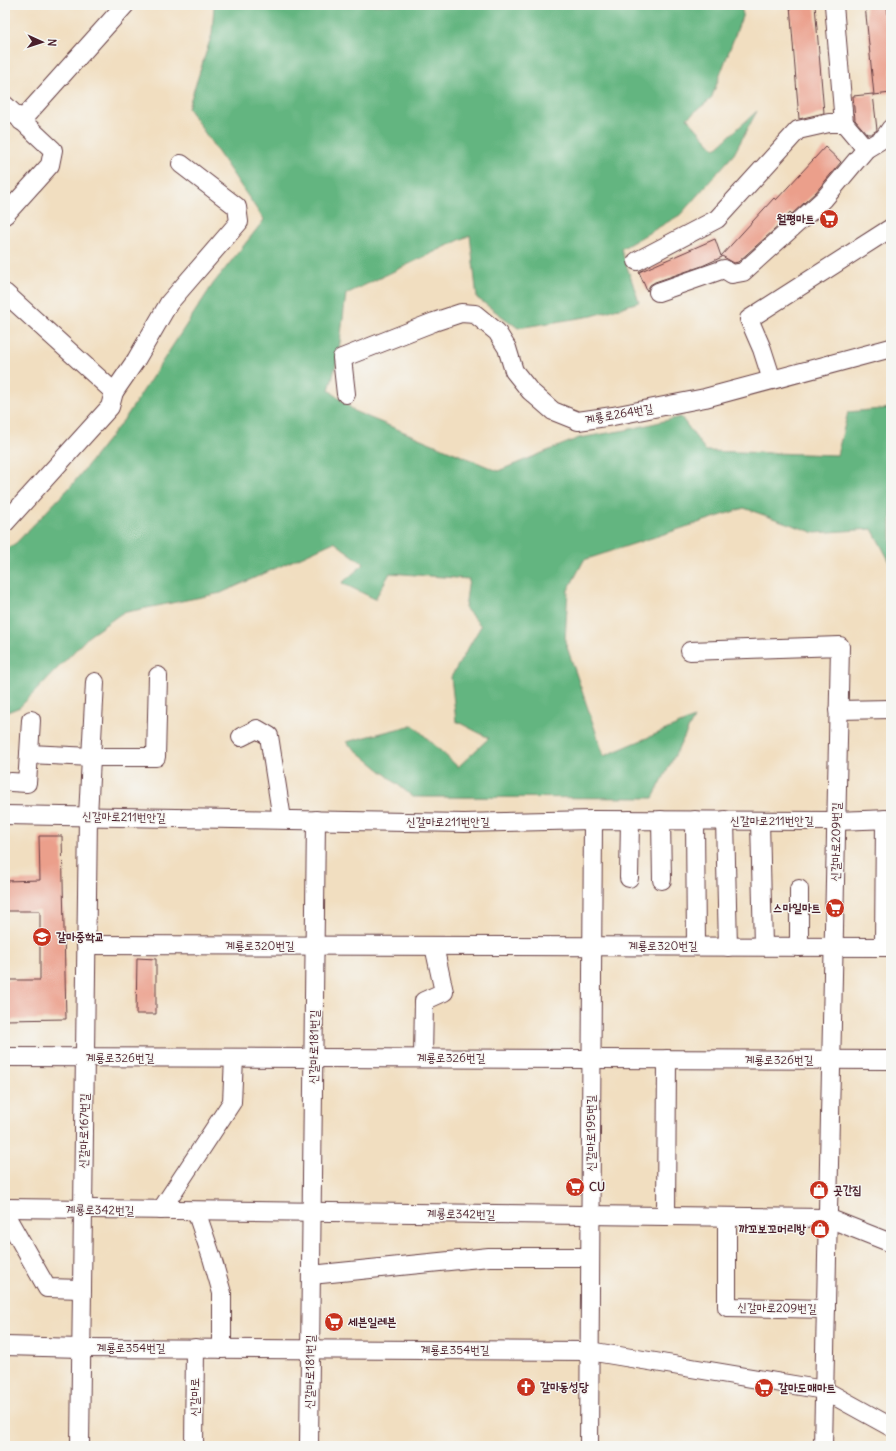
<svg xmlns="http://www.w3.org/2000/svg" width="896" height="1451" font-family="Delius,'Poor Story',sans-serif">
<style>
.forest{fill:#63b580;stroke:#566a56}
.building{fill:#eb9f8b}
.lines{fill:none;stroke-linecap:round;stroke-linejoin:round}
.minor-casing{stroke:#633c41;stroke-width:20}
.minor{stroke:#fff;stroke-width:18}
.labels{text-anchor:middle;stroke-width:3;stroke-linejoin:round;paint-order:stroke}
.poi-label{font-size:12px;font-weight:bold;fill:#4a1f2b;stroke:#f6f6f2;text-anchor:start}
.street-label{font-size:12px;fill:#4a1f2b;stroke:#f6f6f2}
</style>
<rect width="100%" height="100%" fill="#f6f6f2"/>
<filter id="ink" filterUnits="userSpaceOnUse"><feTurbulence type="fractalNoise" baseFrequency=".025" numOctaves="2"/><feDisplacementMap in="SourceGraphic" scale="8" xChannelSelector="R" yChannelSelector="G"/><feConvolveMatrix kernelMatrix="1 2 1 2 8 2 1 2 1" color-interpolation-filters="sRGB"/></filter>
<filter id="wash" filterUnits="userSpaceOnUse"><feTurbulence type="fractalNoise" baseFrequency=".012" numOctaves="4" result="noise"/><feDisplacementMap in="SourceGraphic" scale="16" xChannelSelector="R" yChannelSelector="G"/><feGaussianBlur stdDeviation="0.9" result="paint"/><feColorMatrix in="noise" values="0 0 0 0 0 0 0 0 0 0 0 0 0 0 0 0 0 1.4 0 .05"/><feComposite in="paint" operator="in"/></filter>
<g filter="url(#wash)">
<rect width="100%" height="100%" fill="#f1dec0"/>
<polygon class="forest" points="214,5 740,5 743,14 711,99 687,118 715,149 757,111 734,154 680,215 621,249 639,302 592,316 518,328 477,298 470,235 346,294 338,358 329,390 356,412 498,471 579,438 626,430 681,417 706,451 837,455 848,412 891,408 891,564 872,529 815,533 744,508 584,560 568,590 565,641 604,756 694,718 653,798 413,797 346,742 413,725 458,767 489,738 456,721 451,677 481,626 465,608 469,579 390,573 375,599 342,583 364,564 334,542 221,593 122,613 89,636 20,707 5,713 5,550 16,543 71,486 126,417 213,284 264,220 188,108 212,34"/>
<g id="blocks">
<g class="building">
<polygon points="790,5 815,5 824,113 799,119"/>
<polygon points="865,5 887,5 891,44 891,93 874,95"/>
<polygon points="873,94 877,130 871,134 867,134 855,120 853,96"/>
<polygon points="825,147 841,162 816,192 792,214 790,212 773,231 738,262 734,263 722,256 722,257 702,266 655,282 650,285 647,291 639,272 715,239 721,256 774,198 776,200"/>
<polygon points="39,836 62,836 66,1019 5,1020 5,980 40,980 40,911 5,911 5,881 40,880"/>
<polygon points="137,958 156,959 156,1014 136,1014"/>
</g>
</g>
</g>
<g filter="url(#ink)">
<use href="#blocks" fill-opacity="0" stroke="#633c41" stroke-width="1"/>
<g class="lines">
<defs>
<g id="minor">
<polyline points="5,105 53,150 50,165 5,215"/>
<polyline points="21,121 125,5"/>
<polyline points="844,123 866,149"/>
<polyline points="637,261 717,219 798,130 829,123 844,123 834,5"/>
<polyline points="658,292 724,269 732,274 743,272 824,199 866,149 884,138 891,128"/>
<polyline points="5,293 114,392 110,407 5,523"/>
<polyline points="772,380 762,349 749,319 891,228"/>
<polyline points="114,392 136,360 169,303 239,222 237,207 181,164"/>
<polyline points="346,394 342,358 434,322 461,313 475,314 497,332 507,348 514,371 530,391 553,411 578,421 613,416 705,398 891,348"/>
<polyline points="690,651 840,646 823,1446"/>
<polyline points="838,710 891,709"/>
<polyline points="241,737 257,729 269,736 282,819"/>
<polyline points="29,754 31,720"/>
<polyline points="11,782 27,783 29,754 92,757 156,757 158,676"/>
<polyline points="5,815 464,823 593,820 836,821 891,819"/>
<polyline points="661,820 662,880"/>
<polyline points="695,820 696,946"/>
<polyline points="725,820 728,947"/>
<polyline points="760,821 763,946"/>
<polyline points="629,878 630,820"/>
<polyline points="799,889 799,947"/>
<polyline points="86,945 891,947"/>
<polyline points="884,947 885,819"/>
<polyline points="5,1057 891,1060"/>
<polyline points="423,1058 424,1001 444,992 434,946"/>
<polyline points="5,1208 828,1218 891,1243"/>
<polyline points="161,1210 232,1102 234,1058"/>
<polyline points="196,1211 212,1258 222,1293 222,1349"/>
<polyline points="5,1214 47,1288 82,1289"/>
<polyline points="666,1216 667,1059"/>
<polyline points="727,1217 727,1307 826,1309"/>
<polyline points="311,1275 489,1257 590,1257"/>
<polyline points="5,1346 81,1348 589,1351 824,1390 891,1427"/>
<polyline points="80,1446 88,816 95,682"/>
<polyline points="194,1446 195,1348"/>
<polyline points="309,1446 316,820"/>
<polyline points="589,1446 593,820"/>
</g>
</defs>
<use href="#minor" class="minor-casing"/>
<use href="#minor" class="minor"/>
</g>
</g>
<defs>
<symbol id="supermarket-disc" viewBox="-11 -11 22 22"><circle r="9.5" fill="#c8321e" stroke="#f6f6f2"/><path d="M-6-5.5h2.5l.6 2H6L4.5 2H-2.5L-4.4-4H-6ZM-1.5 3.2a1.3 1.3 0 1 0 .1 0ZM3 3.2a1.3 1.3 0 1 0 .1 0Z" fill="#fff"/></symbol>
<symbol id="school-disc" viewBox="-11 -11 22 22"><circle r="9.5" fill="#c8321e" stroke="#f6f6f2"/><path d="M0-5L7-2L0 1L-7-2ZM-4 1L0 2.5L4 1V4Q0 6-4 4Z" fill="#fff"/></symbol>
<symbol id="shop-disc" viewBox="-11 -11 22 22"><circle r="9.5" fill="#c8321e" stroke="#f6f6f2"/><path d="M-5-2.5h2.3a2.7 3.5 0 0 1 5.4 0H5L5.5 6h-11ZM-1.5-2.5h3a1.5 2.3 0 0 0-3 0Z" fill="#fff"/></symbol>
<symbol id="church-disc" viewBox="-11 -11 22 22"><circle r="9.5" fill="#c8321e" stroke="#f6f6f2"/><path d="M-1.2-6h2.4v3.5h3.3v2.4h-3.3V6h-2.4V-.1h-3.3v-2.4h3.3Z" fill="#fff"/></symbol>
</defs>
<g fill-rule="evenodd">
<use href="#supermarket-disc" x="818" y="208" width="22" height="22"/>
<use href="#supermarket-disc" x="824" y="897" width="22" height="22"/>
<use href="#school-disc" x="31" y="926" width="22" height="22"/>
<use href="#supermarket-disc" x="564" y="1176" width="22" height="22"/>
<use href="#shop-disc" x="808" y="1179" width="22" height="22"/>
<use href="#shop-disc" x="809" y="1218" width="22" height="22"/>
<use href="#supermarket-disc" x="323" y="1311" width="22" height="22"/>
<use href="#church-disc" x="515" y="1376" width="22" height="22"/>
<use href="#supermarket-disc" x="753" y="1377" width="22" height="22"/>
</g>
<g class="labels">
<g class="poi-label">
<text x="815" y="223" text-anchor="end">월평마트</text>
<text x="821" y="912" text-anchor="end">스마일마트</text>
<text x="56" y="941">갈마중학교</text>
<text x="589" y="1191">CU</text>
<text x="833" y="1194">곳간집</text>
<text x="806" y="1233" text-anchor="end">까꼬보꼬머리방</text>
<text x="348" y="1326">세븐일레븐</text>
<text x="540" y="1391">갈마동성당</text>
<text x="778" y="1392">갈마도매마트</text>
</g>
<g class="street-label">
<text transform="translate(619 414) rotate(-10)" y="4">계룡로264번길</text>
<text transform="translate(124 817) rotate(1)" y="4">신갈마로211번안길</text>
<text x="772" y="825">신갈마로211번안길</text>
<text x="448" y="826">신갈마로211번안길</text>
<text transform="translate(836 842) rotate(-89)" y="4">신갈마로209번길</text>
<text x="260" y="950">계룡로320번길</text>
<text x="663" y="950">계룡로320번길</text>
<text transform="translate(314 1047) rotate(-89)" y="4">신갈마로181번길</text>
<text x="120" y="1062">계룡로326번길</text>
<text x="451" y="1062">계룡로326번길</text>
<text x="779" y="1064">계룡로326번길</text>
<text transform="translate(84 1131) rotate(-89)" y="4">신갈마로167번길</text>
<text transform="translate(591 1133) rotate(-90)" y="4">신갈마로195번길</text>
<text transform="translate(100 1210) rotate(1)" y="4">계룡로342번길</text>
<text transform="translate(461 1214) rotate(1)" y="4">계룡로342번길</text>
<text transform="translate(777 1308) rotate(1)" y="4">신갈마로209번길</text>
<text x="131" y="1352">계룡로354번길</text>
<text x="455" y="1354">계룡로354번길</text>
<text transform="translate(310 1372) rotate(-89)" y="4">신갈마로181번길</text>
<text transform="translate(195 1397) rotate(-90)" y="4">신갈마로</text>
</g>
</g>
<rect width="896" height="1451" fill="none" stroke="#f6f6f2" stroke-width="20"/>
<g transform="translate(42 42) rotate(93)" stroke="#f6f6f2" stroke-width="3" paint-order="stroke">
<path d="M0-3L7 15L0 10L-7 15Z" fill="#4a1f2b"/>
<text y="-6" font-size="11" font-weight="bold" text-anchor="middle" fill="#4a1f2b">N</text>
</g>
</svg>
